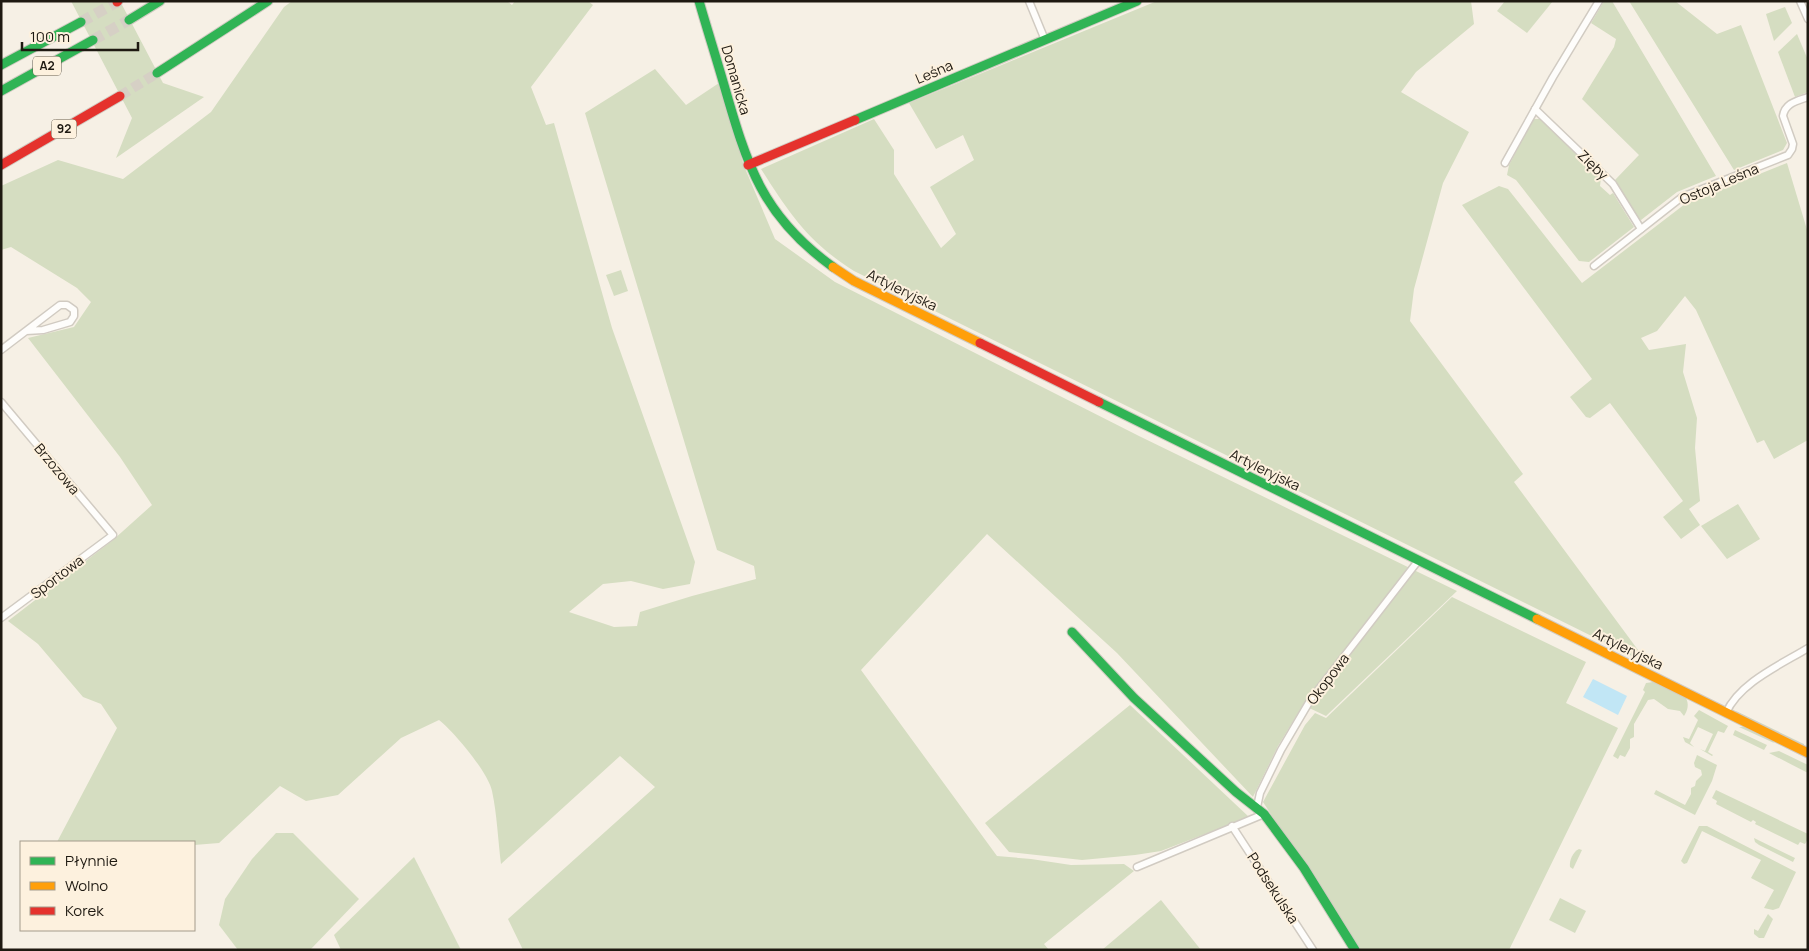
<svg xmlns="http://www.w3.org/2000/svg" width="1809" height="951" font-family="Manrope,sans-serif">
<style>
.green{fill:#d5ddc1}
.water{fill:#c1e6f5}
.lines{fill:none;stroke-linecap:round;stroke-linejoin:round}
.primary-tunnel{stroke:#d6d0c5;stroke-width:10;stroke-dasharray:10 5;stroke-linecap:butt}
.highway-tunnel{stroke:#d6d0c5;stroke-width:11;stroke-dasharray:11 5.5;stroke-linecap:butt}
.street-casing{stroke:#d1cbc2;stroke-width:9}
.fast-casing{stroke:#d1cbc2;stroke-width:11}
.slow-casing{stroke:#d1cbc2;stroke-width:11}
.jam-casing{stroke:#d1cbc2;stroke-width:11}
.street{stroke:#fefdfb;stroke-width:6}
.fast{stroke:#30b455;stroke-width:9}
.slow{stroke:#ff9f0a;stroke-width:9}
.jam{stroke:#e5322d;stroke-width:9}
.labels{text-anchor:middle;stroke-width:4;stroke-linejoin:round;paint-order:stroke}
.shield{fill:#fdf1de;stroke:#615a4e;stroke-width:1}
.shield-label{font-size:12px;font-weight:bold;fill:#1e1911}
.street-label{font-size:14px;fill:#1e1911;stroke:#fdf1de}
</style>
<rect width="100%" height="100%" fill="#f6f0e5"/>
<g class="green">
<polygon points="71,1 120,1 163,83 204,97 116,158 132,118"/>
<path d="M292,1h215l5,4 3,-4h73l5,4 -62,82 15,38 8,-2 58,205 83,234 -5,22 -27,5 -32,-8 -28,3 -34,28 45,15 23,-1 3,-14 52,-16 64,-17 -2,-13 -37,-16 -132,-437 70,-44 31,36 33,-22 25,83 31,73 60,43 304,154 318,155 -131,125 -23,-11 -25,41 -25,51 -136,-144 -130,-119 -126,136 136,186 34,3 40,6 53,-1 10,7 -90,73 5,6h-526l-15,-31 147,-132 -35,-31 -119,108c-3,-24 -4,-50 -9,-73 -4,-19 -38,-59 -53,-71l-38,18 -63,57 -32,6 -26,-15 -61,57 -25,2v-3h-137l60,-114 -16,-24 -18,-7 -45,-53 -30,-23 105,-81 39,-35 -32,-48 -92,-119 46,-11 17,-25 -14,-14 -66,-41 -10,3v-64l57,-26 65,19 88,-67 73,-105z"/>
<path d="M1157,1h314l3,23 -58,48 -15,20 68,40 -26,51 -29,106 -4,32 113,153 -9,8 127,172 -3,5 -784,-388c-46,-29 -65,-58 -93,-102l113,-50 20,31v24l47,74 15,-14 -26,-47 44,-27 -11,-25 -27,14 -27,-46z"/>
<polygon points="1505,1 1553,1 1527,33 1497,11"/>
<polygon points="1604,1 1612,1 1716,176 1677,192 1641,220 1636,217 1615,180 1639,155 1582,99 1614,47 1616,39 1591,23"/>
<polygon points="1629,1 1675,1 1717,34 1741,25 1787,143 1783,150 1734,170"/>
<polygon points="1785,7 1792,23 1774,41 1766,14"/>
<polygon points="1797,34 1808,60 1808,92 1795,97 1778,52"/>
<polygon points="1533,119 1541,119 1601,178 1600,186 1610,195 1613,193 1634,227 1589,262 1579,261 1516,180 1507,175 1509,165"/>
<polygon points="1787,163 1808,233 1808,440 1774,459 1764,440 1757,443 1696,310 1685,296 1657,331 1641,338 1649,350 1686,344 1683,372 1697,418 1695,448 1700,501 1689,509 1700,525 1681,539 1663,517 1683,501 1610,403 1590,418 1586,417 1570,397 1592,379 1462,205 1499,186 1508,189 1582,283 1685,204"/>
<polygon points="621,270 628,291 614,296 606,275"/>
<polygon points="1738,504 1760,539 1727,559 1701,526"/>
<polygon points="1452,597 1586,662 1566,703 1618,728 1509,950 1360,950 1263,802 1305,725 1315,713 1326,718"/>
<path d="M1653,682l33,16c3,6 2,12 -2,18l-4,-5 -12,-2 -14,-10 -6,1 -14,24v13l-4,2v9l-5,9 -5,-2 -2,4 -5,-3 32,-64 -2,-2 3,-7z"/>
<polygon points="1130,705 1249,817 1161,851 1135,855 1082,860 1009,852 985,823"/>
<polygon points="1699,710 1728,726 1724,733 1718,731 1708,752 1713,755 1712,756 1700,749 1705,751 1713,734 1698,727 1690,743 1694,747 1685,742 1683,737 1689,739 1698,720 1694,716"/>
<polygon points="1736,711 1804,744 1804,745 1802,746 1738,714"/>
<polygon points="1739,727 1746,727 1773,741 1774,743"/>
<polygon points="1735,730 1767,745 1764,750 1733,735"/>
<polygon points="1779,751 1808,765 1808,773 1769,753"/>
<polygon points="1697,755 1717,765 1712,781 1695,815 1654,794 1656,790 1685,805 1691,794 1691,788 1695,786 1696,781 1702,775 1701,770 1695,767 1694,763"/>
<polygon points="1716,790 1808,834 1808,839 1805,844 1800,842 1798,845 1755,824 1756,822 1753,820 1751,822 1716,804 1717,801 1712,798"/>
<polygon points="1699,826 1707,826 1796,872 1779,908 1773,910 1764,908 1774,890 1751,878 1761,860 1702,831 1687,863 1684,864 1681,861"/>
<polygon points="276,833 293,833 359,899 310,950 238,950 219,925 225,899 252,859"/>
<polygon points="1754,838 1795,858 1793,862 1759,845 1755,842"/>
<path d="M1579,849l3,1 -9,19 -3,-2c-1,-7 3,-15 9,-18z"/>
<polygon points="414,857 461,950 341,950 334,935"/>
<polygon points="1560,898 1586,911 1575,933 1549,920"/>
<polygon points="1161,900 1201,950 1102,950"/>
<polygon points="1768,914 1773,919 1764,938 1759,938 1754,934 1754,929 1758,931"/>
</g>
<polygon class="water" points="1593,679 1627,696 1618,715 1583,697"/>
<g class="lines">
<polyline class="primary-tunnel" points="120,96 157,73"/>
<g class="highway-tunnel">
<polyline points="81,22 117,2"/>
<polyline points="93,40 129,20"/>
</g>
<defs>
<g id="street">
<polyline points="1029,1 1045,40"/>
<polyline points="1800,1 1808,19"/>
<polyline points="1535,109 1613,184 1641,229"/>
<polyline points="1505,163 1553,77 1599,1"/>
<path d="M1594,266l88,-69 106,-42 4,-6 1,-5 -10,-28c2,-13 14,-15 25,-19"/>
<polyline points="1,350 60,305 67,305 74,310 74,316 70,322 43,330 26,331"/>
<polyline points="1,402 113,535 1,618"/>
<path d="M1726,713c13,-30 54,-48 82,-65"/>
<polyline points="1257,807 1260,793 1281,750 1311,699 1418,561"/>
<polyline points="1232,826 1313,950"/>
<polyline points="1137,867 1264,814"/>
</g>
<g id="fast">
<path d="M699,1c8,28 17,56 25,84 23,80 38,131 109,182"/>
<polyline points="129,20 160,1"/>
<polyline points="1,65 81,22"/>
<polyline points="157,73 268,1"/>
<polyline points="1,91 93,40"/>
<polyline points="855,120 1137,1"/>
<polyline points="1099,402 1537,619"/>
<polyline points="1072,632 1134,698 1236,792 1264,814 1304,868 1355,950"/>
</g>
<g id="slow">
<polyline points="833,267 854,281 980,343"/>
<polyline points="1537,619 1808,753"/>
</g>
<g id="jam">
<polyline points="117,2 118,1"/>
<polyline points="1,165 120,96"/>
<polyline points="748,165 855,120"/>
<polyline points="980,343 1099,402"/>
</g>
</defs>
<use href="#street" class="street-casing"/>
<use href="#fast" class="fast-casing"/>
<use href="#slow" class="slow-casing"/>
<use href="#jam" class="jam-casing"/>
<use href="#street" class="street"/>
<use href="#fast" class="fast"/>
<use href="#slow" class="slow"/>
<use href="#jam" class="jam"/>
</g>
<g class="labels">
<g class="shield">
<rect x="33" y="56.5" width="28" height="19" rx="4"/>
<rect x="51.5" y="119.5" width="25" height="19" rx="4"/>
</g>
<g class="shield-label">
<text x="47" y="70">A2</text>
<text x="64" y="133">92</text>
</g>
<g class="street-label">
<text transform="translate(934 72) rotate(-23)" y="5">Leśna</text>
<text transform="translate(736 80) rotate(74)" y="5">Domanicka</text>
<text transform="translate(1593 165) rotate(44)" y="5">Zięby</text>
<text transform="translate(1719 184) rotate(-23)" y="5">Ostoja Leśna</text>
<text transform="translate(902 290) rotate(26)" y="5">Artyleryjska</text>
<text transform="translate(57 469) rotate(50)" y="5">Brzozowa</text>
<text transform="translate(1265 470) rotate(26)" y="5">Artyleryjska</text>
<text transform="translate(57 577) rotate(-37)" y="5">Sportowa</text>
<text transform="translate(1628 649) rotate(26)" y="5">Artyleryjska</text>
<text transform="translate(1328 679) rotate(-53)" y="5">Okopowa</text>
<text transform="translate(1273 888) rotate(57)" y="5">Podsekulska</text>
</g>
</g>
<rect width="1809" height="951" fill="none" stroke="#1e1911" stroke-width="5"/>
<rect x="20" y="841" width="175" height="90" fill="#fdf1de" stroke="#a49b8c"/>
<rect x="30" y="857" width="25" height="8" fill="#30b455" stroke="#a49b8c"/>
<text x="65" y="866" font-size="15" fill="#1e1911">Płynnie</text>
<rect x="30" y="882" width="25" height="8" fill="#ff9f0a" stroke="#a49b8c"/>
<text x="65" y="891" font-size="15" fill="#1e1911">Wolno</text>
<rect x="30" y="907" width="25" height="8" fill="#e5322d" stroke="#a49b8c"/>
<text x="65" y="916" font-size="15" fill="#1e1911">Korek</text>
<path d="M22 42v8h116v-8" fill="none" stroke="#1e1911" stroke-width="2.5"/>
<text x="30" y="42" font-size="15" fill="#1e1911" stroke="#fdf1de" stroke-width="4" paint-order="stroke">100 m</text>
</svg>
